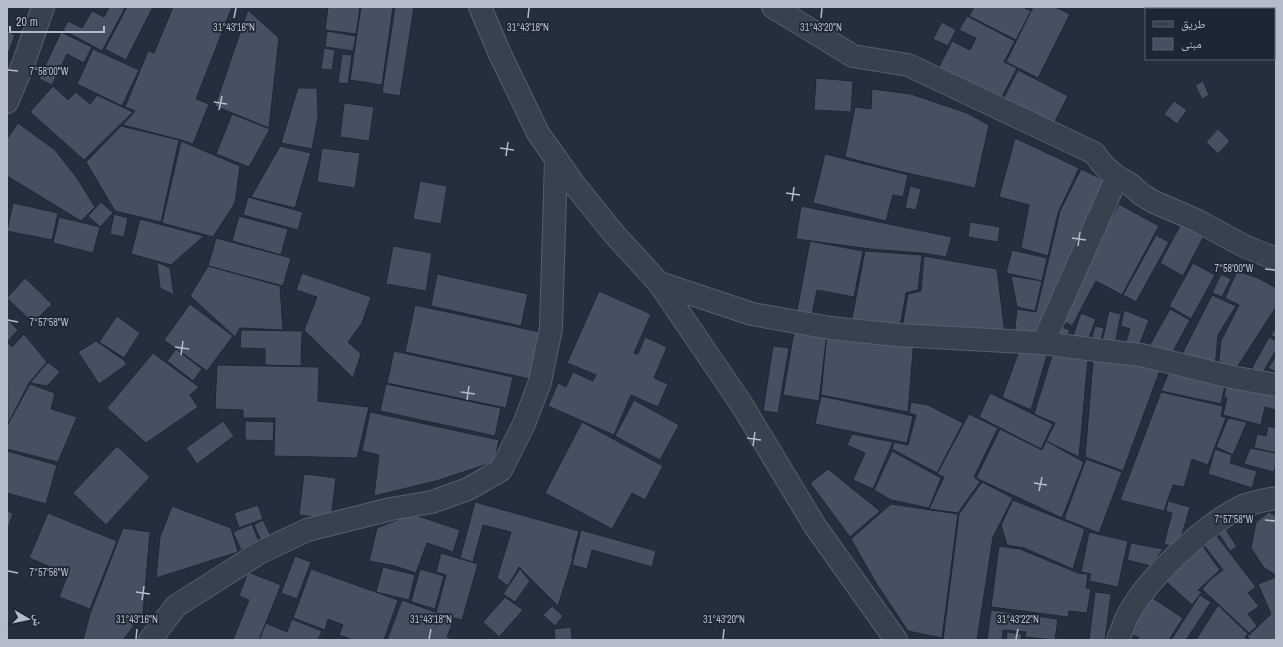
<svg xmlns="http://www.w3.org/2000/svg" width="1283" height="647" font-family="'Archivo Narrow','Noto Naskh Arabic',sans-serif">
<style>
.building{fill:#455162;stroke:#1f2835}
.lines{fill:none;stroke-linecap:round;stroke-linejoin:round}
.minor-casing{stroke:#565f6c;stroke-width:24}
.minor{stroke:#38414e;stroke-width:22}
.ticks{fill:none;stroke:#b4bcc9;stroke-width:1.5}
.ticks-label{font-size:10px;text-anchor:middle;fill:#b4bcc9;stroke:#1d2633;stroke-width:3.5;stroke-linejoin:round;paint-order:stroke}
</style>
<rect width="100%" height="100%" fill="#242f3e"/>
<g class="building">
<polygon points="109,7 125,8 102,51 63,30 68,21 82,28 92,11 104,17"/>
<polygon points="127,7 153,7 126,60 105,49"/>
<polygon points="173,7 232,7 196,99 209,104 193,144 181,140 123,125 135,111 125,107 148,51 154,53"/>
<polygon points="328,7 360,7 356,34 325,30"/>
<polygon points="361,7 393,7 382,85 350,80"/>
<polygon points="395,7 414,7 400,96 382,93"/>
<polygon points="974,7 1023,7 1031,11 1016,40 969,16"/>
<polygon points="1033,7 1055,7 1070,14 1038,78 1006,62"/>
<polygon points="248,10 279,38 269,128 215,106"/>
<polygon points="967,16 1015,41 1004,62 1017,68 1001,99 939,67 952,41 970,50 976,38 959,30"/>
<polygon points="942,22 956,30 948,46 933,39"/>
<polygon points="7,31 15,35 7,57"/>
<polygon points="327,31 356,36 353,51 325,47"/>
<polygon points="61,32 92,47 84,63 67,54 52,85 39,79"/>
<polygon points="324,48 335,50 332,70 321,69"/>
<polygon points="93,49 139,70 122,106 77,84"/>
<polygon points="342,54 352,55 348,84 338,83"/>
<polygon points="1018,70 1068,96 1052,127 1002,101"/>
<polygon points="816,78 853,81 851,112 814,110"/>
<polygon points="1203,81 1209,95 1202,99 1195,85"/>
<polygon points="53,86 68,100 76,92 90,104 97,95 133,112 84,160 30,112"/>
<polygon points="298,88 317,88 318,117 312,149 281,143"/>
<polygon points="872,89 911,94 967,113 989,125 975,188 898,171 845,157 855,107 871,109"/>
<polygon points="1174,101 1187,110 1177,124 1164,114"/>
<polygon points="344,103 374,107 369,141 340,137"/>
<polygon points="232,114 270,129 249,167 216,154"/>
<polygon points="18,123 55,150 77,178 95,207 81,221 7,176 7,139"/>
<polygon points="121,126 179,140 161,222 115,211 86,162"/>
<polygon points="1218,129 1230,141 1218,154 1206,142"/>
<polygon points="1015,138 1079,168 1058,213 1048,256 1021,248 1029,205 999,197"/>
<polygon points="181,141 240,166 235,203 213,237 162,223"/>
<polygon points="280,146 311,153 295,208 251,197"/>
<polygon points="322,148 360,153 355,188 317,182"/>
<polygon points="825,154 908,175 903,197 893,195 886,221 813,203"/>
<polygon points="1081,169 1106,181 1037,339 1014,338 1017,309 1036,312 1060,211"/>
<polygon points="420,181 447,186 441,224 413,219"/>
<polygon points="910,186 921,189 916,210 905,208"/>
<polygon points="248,197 303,212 298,230 243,215"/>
<polygon points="101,202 113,213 100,227 88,216"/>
<polygon points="13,203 58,213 52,240 7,231"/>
<polygon points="1119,204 1159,226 1122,295 1096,281 1072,326 1057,318"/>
<polygon points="801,206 952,237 946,257 922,253 870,249 796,239"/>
<polygon points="114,214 128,218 124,237 110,234"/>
<polygon points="239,216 288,229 281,255 232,241"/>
<polygon points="59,217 100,227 93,253 53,243"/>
<polygon points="140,219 204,236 171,265 131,254"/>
<polygon points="970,222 1000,227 998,242 968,237"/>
<polygon points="1181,224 1204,236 1183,276 1160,263"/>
<polygon points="1156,235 1169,242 1136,302 1123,295"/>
<polygon points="216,238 291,258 283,286 208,266"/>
<polygon points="810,241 863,251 854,297 817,290 811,319 796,316"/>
<polygon points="393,246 432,253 426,291 386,284"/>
<polygon points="1012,250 1047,258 1042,281 1006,273"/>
<polygon points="865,251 922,255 918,290 906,293 900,327 851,323"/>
<polygon points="924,256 997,269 1005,334 902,328 908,294 921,291"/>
<polygon points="157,262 170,268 174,295 160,288"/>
<polygon points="1193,263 1215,275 1191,319 1169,306"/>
<polygon points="208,266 280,286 283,330 240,328 235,337 190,296"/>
<polygon points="1237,271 1258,278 1276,288 1276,307 1234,372 1218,369 1221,341 1239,305 1225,298"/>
<polygon points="302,273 371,297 362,323 348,342 361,354 353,378 304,330 317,297 296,290"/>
<polygon points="437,274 528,294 521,326 431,306"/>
<polygon points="1221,274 1231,279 1222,297 1212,293"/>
<polygon points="1011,276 1042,281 1035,311 1017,307"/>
<polygon points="25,278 52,304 33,323 7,298"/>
<polygon points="599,291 651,314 634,353 638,354 645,337 667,347 654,378 668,384 658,407 631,395 614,435 548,406 558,383 566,387 573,372 593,381 596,375 567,363"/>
<polygon points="1212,295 1236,306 1218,335 1215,368 1180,358"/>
<polygon points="190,304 233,336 207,371 164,340"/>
<polygon points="415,305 540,332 530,379 405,352"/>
<polygon points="1170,309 1190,320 1170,357 1147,350"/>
<polygon points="1124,310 1149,320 1137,351 1124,348 1130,329 1121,326"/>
<polygon points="1109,311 1121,314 1114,349 1101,346"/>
<polygon points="1081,313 1096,319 1086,346 1071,341"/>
<polygon points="117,316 140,333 124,358 99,342"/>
<polygon points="7,319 18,330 7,342"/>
<polygon points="795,326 827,332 819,401 783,395"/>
<polygon points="1059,326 1070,330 1064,344 1053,340"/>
<polygon points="1095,326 1104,328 1099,347 1090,345"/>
<polygon points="1276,327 1276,338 1271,335"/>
<polygon points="241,330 302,331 301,366 265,365 265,349 240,348"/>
<polygon points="827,332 914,339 908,412 821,395"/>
<polygon points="24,334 47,362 29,383 8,424 7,344 8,343 12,347"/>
<polygon points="1269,337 1276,341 1276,350 1262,374 1252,368"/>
<polygon points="96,341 125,361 126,365 99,384 78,352"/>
<polygon points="773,346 789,348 778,413 763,411"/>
<polygon points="176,349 202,369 193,381 167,361"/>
<polygon points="394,351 513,377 506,408 387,383"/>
<polygon points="1019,351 1047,355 1031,410 1002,397"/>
<polygon points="153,353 199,387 190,395 198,407 146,443 107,408"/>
<polygon points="1052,356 1088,359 1079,457 1046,441 1055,423 1034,414"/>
<polygon points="1276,356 1276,372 1268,368"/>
<polygon points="1093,361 1124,361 1160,370 1123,471 1085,457"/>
<polygon points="48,362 60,372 47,386 30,383"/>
<polygon points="217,365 319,367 318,401 369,407 357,458 274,456 275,418 243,418 243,410 215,409"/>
<polygon points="1171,367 1226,381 1221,404 1161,391"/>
<polygon points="1227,383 1276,395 1276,410 1265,407 1261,425 1223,415 1227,398 1224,397"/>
<polygon points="30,384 55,393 51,409 77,417 58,462 7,449 7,424 8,424"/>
<polygon points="386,384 501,408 495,436 380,411"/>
<polygon points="1161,392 1223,406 1221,416 1226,418 1208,465 1192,459 1184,487 1173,485 1164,511 1120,500"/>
<polygon points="990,393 1053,424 1041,449 979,417"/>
<polygon points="821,396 913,416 907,443 815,424"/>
<polygon points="634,400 679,425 660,460 615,436"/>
<polygon points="911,402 928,405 963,423 937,473 892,449 894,442 908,445 916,415 909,413"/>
<polygon points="370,412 499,440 494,462 436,481 374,496 379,455 362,451"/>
<polygon points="969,414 998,428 974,477 980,482 958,513 929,509 944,477 937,474"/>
<polygon points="1228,418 1247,422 1233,455 1216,447"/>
<polygon points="223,421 234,436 197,464 186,448"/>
<polygon points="245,421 274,422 273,441 245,440"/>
<polygon points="582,422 663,466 645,500 632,493 612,529 545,493"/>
<polygon points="1268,426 1276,428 1276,453 1254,448 1257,434 1266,436"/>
<polygon points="1000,429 1042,450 1046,441 1084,462 1062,518 976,478"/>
<polygon points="852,434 893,442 873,489 853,480 865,453 847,445"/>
<polygon points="117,446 150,477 106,525 73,493"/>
<polygon points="1250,448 1276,453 1276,464 1274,472 1244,464"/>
<polygon points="1215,449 1232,455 1230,463 1257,471 1252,488 1208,474"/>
<polygon points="7,451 57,465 46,504 7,493"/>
<polygon points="892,451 941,478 929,508 891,500 874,490"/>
<polygon points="1086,459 1122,472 1099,533 1064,519"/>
<polygon points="828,469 880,511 850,537 810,483"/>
<polygon points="304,474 336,478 331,519 299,515"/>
<polygon points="982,482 1013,498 993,537 977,640 943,640 959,514"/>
<polygon points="1013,500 1085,529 1073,569 1024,548 1007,545 1001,525"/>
<polygon points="1168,501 1190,507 1178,548 1164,544 1172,513 1166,511"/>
<polygon points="475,502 579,531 572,557 573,558 558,606 519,567 508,586 497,578 511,532 483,525 473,562 460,558"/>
<polygon points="891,504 958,514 942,638 908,631 876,583 851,539"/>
<polygon points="258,505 263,519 239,528 234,513"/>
<polygon points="172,506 231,528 238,552 156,578 160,537"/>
<polygon points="7,511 13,513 7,532"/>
<polygon points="1269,512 1276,516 1276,575 1264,568 1251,548 1256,522"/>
<polygon points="48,513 117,541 90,609 59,597 68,574 29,558"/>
<polygon points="412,514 460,530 453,552 427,543 416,573 395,566 369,561 377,528"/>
<polygon points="263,520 272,538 262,543 254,525"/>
<polygon points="252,524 259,542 241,550 233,532"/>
<polygon points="123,528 150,532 143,613 123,640 83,640 90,614"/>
<polygon points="1225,528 1237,547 1230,551 1218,533"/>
<polygon points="581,530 656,551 652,567 592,550 587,569 572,565"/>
<polygon points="1212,530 1256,587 1248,593 1259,606 1248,614 1257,626 1249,633 1202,589 1211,579 1223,570 1200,540"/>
<polygon points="1089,532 1128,541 1118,587 1089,581 1091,574 1081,572"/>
<polygon points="1199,541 1220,570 1198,590 1202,592 1192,605 1160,576"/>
<polygon points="1131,543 1163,549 1151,566 1127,560"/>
<polygon points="999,546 1020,549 1078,573 1088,574 1086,588 1091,589 1087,613 1069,611 1068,617 991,607"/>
<polygon points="441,553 478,564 462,620 436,613 446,575 436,572"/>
<polygon points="295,556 311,562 297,599 281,593"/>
<polygon points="383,567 415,575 409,600 376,592"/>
<polygon points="311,569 398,600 384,640 353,640 339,635 343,625 328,619 325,630 293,618"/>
<polygon points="420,569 444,576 435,609 411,602"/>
<polygon points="520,569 530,581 515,602 503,594"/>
<polygon points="248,572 281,585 259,640 233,640 249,600 239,596"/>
<polygon points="1276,577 1276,640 1251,640 1247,637 1271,614 1258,584"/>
<polygon points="1095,592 1111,594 1105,640 1089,640"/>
<polygon points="1148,595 1183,618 1169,640 1138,640 1139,638 1126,631"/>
<polygon points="1200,595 1211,602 1186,640 1171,640"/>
<polygon points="505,597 523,610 499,637 483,622"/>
<polygon points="402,600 454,619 447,637 455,640 387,640"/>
<polygon points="1218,605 1248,634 1245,637 1248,640 1196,640"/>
<polygon points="552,606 563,616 555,626 543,615"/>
<polygon points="991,610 1058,619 1055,640 1025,637 1026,632 1003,630 1002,640 987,640"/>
<polygon points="292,619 322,631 318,640 259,640 266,623 287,632"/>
<polygon points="571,627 572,640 555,640 554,629"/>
<polygon points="1007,632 1022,634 1021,640 1006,640"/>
</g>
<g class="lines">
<defs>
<g id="minor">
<polyline points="480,7 500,54 538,133 573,183 615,235 659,283 742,405 815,526 896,640"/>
<polyline points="773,7 853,56 908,65 1094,153 1104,166 1117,177 1131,185 1141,194 1154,202 1196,220 1244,246 1276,259"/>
<polyline points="7,102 24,62 43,7"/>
<polyline points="659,283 752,314 830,328 898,335 1043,343 1096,350 1141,355 1231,377 1276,385"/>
<polyline points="1043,343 1117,177"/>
<polyline points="150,640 176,606 259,553 307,530 391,509 432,502 468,489 501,470 524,424 540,382 551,328 556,159"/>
<path d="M1118,640c3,-8 6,-16 9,-23 19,-38 78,-93 116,-111 11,-4 22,-6 33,-8"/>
</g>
</defs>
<use href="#minor" class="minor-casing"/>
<use href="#minor" class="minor"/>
</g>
<path class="ticks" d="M234,18l2,-10M528,18l1,-10M821,18l1,-10M8,70l10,1M214,102l13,2M219,110l3,-14M500,148l14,2M506,156l2,-14M786,193l14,2M792,201l2,-14M1072,238l14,2M1078,246l2,-14M1265,269l10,1M8,320l10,2M175,347l14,2M181,355l2,-14M461,392l14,2M467,400l2,-14M747,438l14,2M753,446l2,-14M1034,483l13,2M1039,491l3,-14M1265,520l10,1M8,571l10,2M136,592l14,2M142,600l2,-14M136,639l1,-10M429,639l2,-10M723,639l1,-10M1016,639l2,-10"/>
<g class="ticks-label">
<text x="234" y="31">31°43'16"N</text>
<text x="528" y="31">31°43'18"N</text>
<text x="821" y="31">31°43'20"N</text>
<text x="49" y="75">7°58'00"W</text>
<text x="1234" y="272">7°58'00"W</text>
<text x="49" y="326">7°57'58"W</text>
<text x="1234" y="523">7°57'58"W</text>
<text x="49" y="576">7°57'56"W</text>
<text x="137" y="623">31°43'16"N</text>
<text x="431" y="623">31°43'18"N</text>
<text x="724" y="623">31°43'20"N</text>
<text x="1018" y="623">31°43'22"N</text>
</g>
<rect width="1283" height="647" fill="none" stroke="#b4bcc9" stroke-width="16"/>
<rect x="1145" y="8" width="130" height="52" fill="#1d2633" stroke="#59626f"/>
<rect x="1153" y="21" width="20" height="6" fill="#38414e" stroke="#59626f"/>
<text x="1181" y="28" font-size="12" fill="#b4bcc9">طريق</text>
<rect x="1153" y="38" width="20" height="12" fill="#455162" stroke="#59626f"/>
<text x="1181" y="48" font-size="12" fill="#b4bcc9">مبنى</text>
<g transform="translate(28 619) rotate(99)" stroke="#1d2633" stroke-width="3" paint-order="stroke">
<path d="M0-3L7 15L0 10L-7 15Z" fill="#b4bcc9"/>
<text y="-6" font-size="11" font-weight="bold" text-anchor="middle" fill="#b4bcc9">ش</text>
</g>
<path d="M10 26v6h94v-6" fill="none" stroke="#b4bcc9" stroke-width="2"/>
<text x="16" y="26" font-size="12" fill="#b4bcc9" stroke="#1d2633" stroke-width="3" paint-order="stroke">20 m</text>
</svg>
